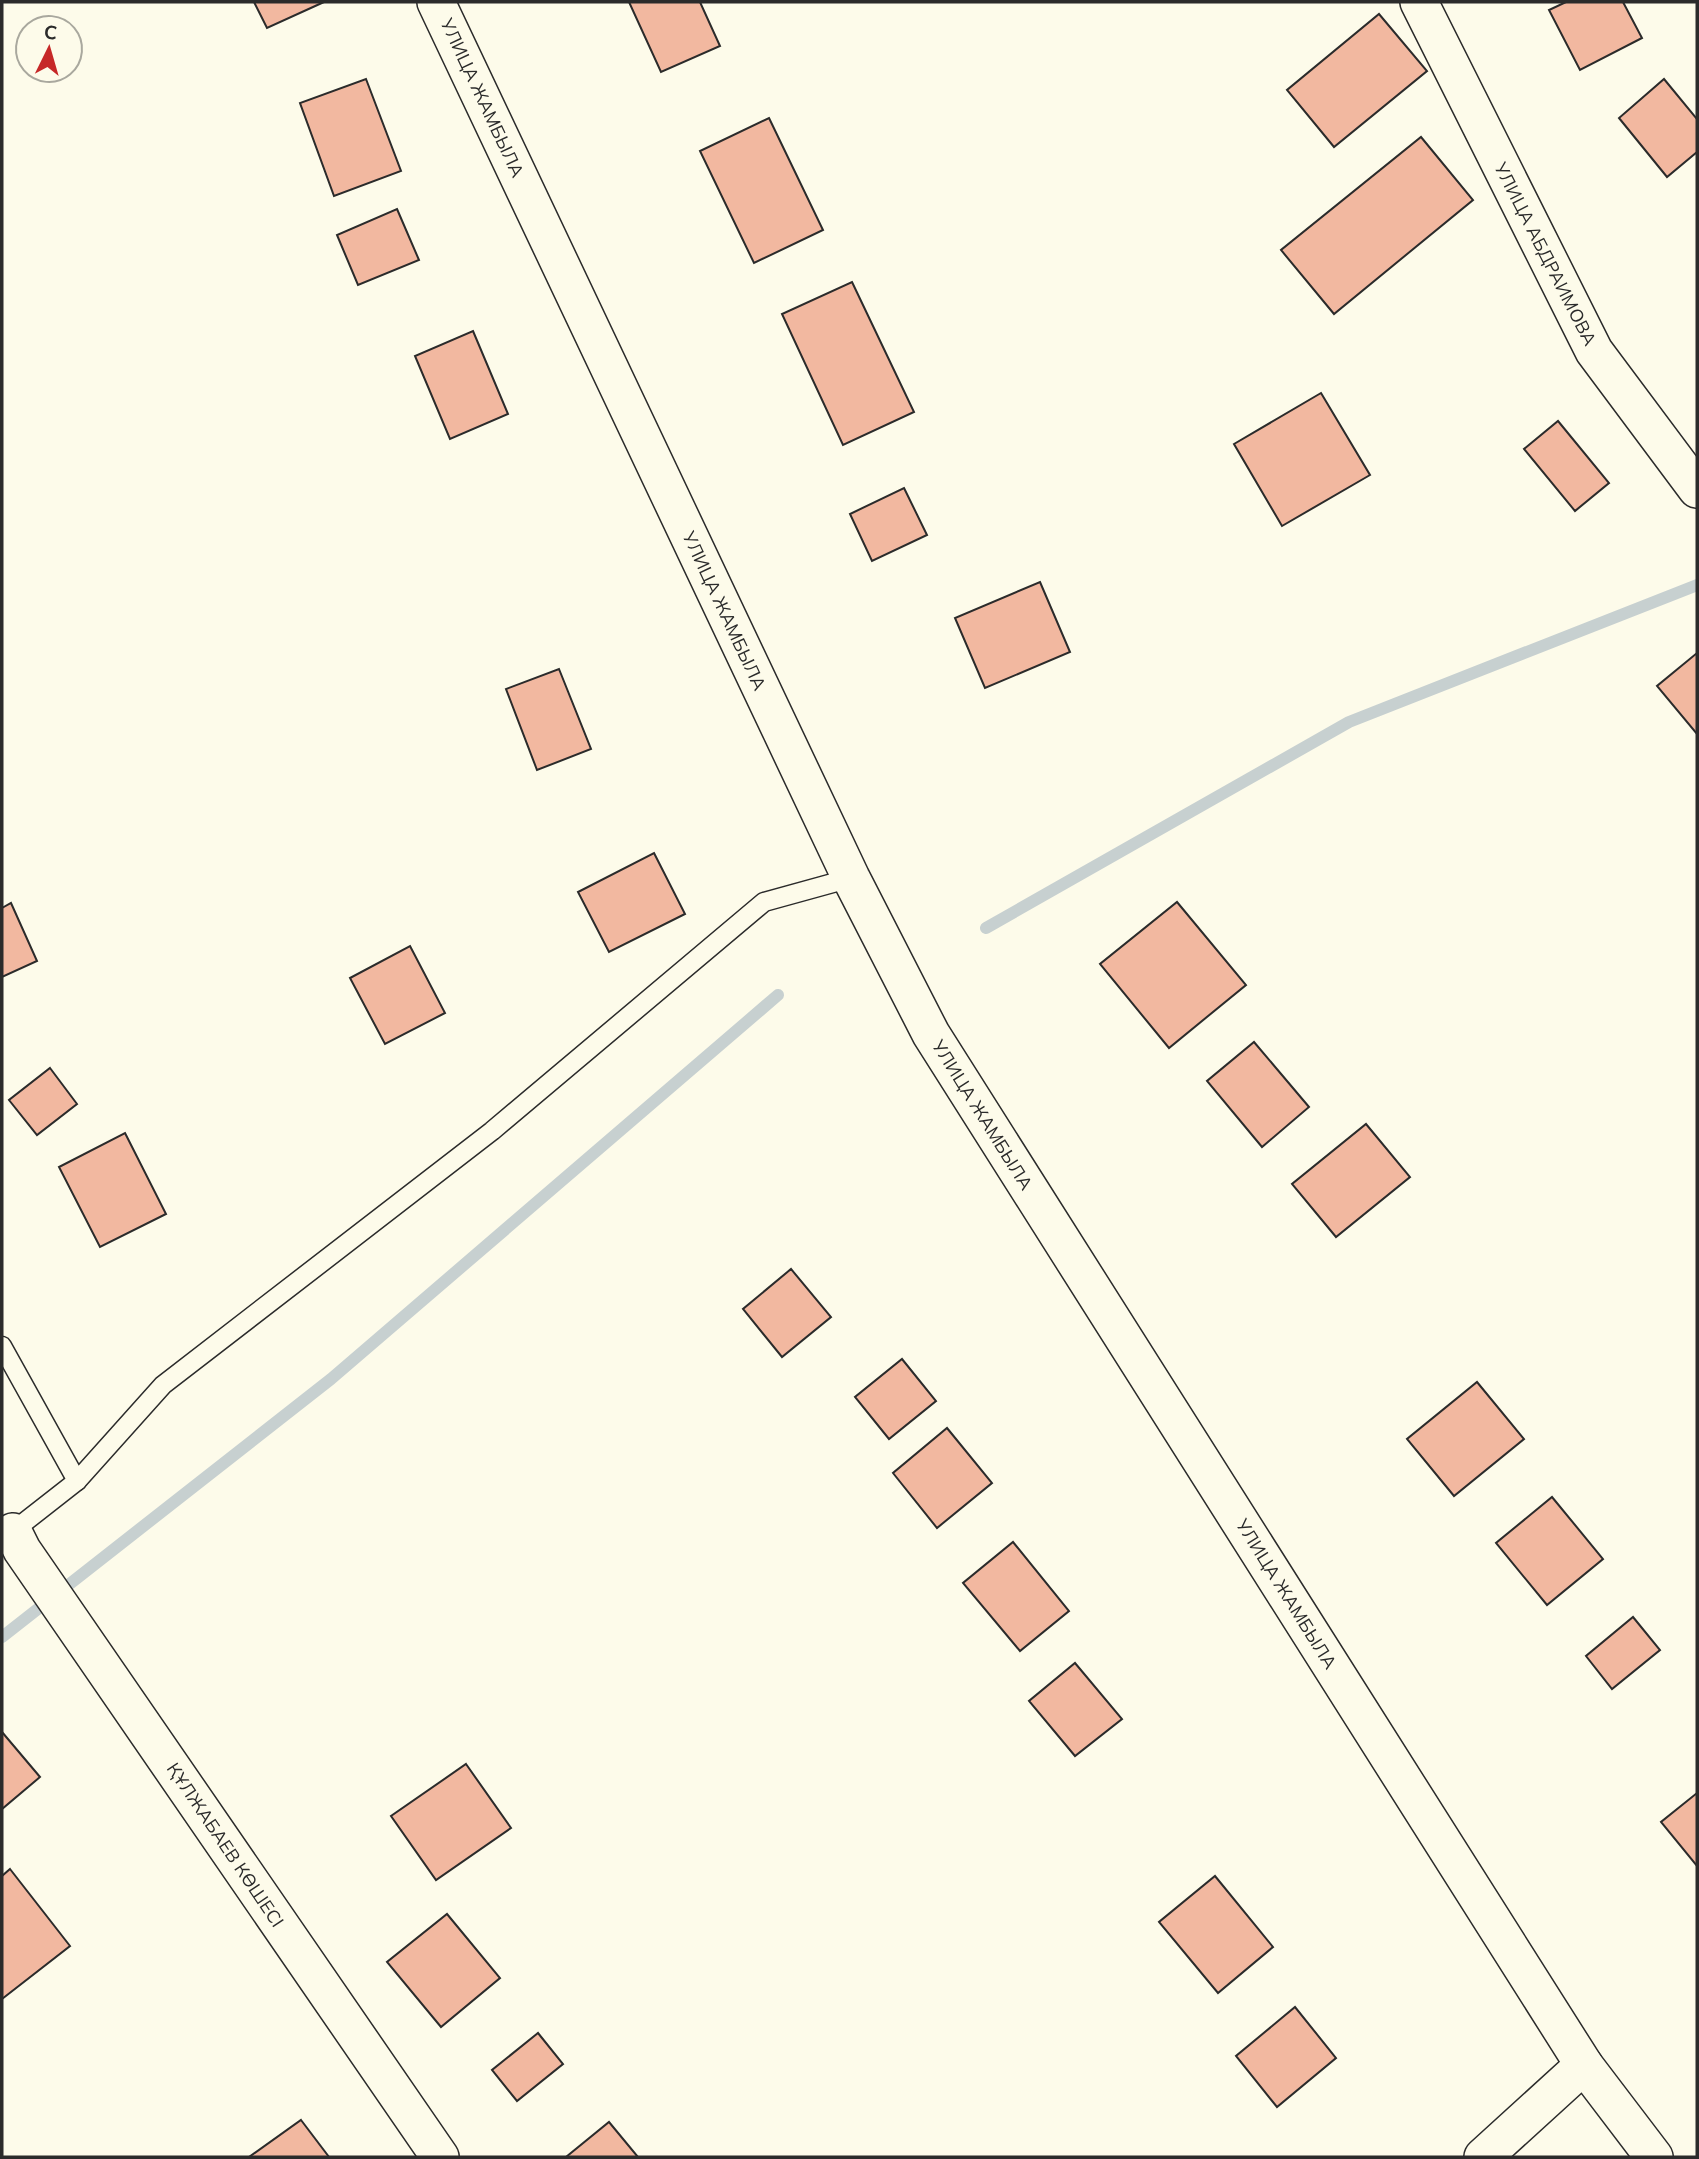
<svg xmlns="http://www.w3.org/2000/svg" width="1699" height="2159" font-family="Mulish,sans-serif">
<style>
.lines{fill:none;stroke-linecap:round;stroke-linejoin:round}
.stream{stroke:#c7d0d0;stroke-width:12}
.building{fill:#f2b8a0;stroke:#2b2b2b;stroke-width:2}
.service-casing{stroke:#2b2b2b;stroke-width:21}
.minor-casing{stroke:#2b2b2b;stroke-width:40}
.service{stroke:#fdfbea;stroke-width:18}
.minor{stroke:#fdfbea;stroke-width:37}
.labels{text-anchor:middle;stroke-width:5;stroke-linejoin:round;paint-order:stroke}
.street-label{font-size:18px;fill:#2b2b2b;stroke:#fdfbea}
</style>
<rect width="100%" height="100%" fill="#fdfbea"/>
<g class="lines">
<g class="stream">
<polyline points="986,928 1349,722 1697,585"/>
<polyline points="2,1637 331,1379 778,995"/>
</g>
</g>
<g class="building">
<polygon points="254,2 324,2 267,28"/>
<polygon points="629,2 700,2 720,46 661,72"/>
<polygon points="1566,2 1623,2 1642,38 1580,70 1549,10"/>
<polygon points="1379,14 1427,71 1334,147 1287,90"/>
<polygon points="366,79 401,171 334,196 300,103"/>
<polygon points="1664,79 1697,119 1697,152 1667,177 1619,118"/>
<polygon points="769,118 823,230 754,263 700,151"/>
<polygon points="1421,137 1473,200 1334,314 1281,250"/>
<polygon points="397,209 419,260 358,285 337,235"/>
<polygon points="852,282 914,412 843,445 782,314"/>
<polygon points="473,331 508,414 450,439 415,356"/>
<polygon points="1321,393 1370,475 1282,526 1234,444"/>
<polygon points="1558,421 1609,483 1575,511 1524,449"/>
<polygon points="904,488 927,535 872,561 850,514"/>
<polygon points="1040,582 1070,652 985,688 955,618"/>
<polygon points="1697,653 1697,734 1657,686"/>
<polygon points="559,669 591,749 537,770 506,689"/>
<polygon points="654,853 685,914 609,952 578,892"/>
<polygon points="1177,902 1246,985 1169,1048 1100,964"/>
<polygon points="11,903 37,961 2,977 2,908"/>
<polygon points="410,946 445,1013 385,1044 350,978"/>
<polygon points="1254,1042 1309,1107 1262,1147 1207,1081"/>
<polygon points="50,1068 77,1104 37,1135 9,1100"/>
<polygon points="1366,1124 1410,1177 1336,1237 1292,1184"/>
<polygon points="125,1133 166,1214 100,1247 59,1167"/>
<polygon points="791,1269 831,1317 782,1357 743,1309"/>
<polygon points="902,1359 936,1401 889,1439 855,1397"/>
<polygon points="1477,1382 1524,1439 1454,1496 1407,1439"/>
<polygon points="947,1428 992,1483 937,1528 893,1473"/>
<polygon points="1552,1497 1603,1559 1547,1605 1496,1543"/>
<polygon points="1013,1542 1069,1611 1020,1651 963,1583"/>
<polygon points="1633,1617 1660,1650 1612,1689 1586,1656"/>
<polygon points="1075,1663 1122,1719 1075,1756 1029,1701"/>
<polygon points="2,1732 40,1777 2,1809"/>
<polygon points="466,1764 511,1828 436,1880 391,1816"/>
<polygon points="1697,1793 1697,1866 1661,1822"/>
<polygon points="10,1869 70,1946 2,1999 2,1876"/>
<polygon points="1215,1876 1273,1947 1218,1993 1159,1922"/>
<polygon points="447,1914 500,1978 441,2027 387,1962"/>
<polygon points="1295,2007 1336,2058 1277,2107 1236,2056"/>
<polygon points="538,2033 563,2064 517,2101 492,2070"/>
<polygon points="301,2120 329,2157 249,2157"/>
<polygon points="609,2122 638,2157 566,2157"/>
</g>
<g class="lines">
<defs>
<g id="service">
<polyline points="2,1346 77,1481"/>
<polyline points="8,1535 77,1481 163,1385 492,1131 764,902 851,878"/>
</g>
<g id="minor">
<polyline points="436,2 851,878 931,1034 1584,2065 1654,2157"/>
<polyline points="1419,2 1594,351 1697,489"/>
<polyline points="13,1532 22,1550 440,2157"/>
<polyline points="1483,2157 1584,2065"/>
</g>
</defs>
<use href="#service" class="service-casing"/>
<use href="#minor" class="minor-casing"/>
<use href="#service" class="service"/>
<use href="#minor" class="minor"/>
</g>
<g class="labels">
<g class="street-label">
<text transform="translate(482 98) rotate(65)" y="6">УЛИЦА ЖАМБЫЛА</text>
<text transform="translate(1545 254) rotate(63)" y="6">УЛИЦА АБДРАИМОВА</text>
<text transform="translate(724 611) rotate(65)" y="6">УЛИЦА ЖАМБЫЛА</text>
<text transform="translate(982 1115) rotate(58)" y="6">УЛИЦА ЖАМБЫЛА</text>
<text transform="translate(1286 1594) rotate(58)" y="6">УЛИЦА ЖАМБЫЛА</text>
<text transform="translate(225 1845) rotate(56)" y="6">ҚҰЛЖАБАЕВ КӨШЕСІ</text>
</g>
</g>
<rect width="1699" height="2159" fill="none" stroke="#2b2b2b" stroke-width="7"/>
<g transform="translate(49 49) rotate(5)"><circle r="33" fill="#fdfbea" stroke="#a9a89e" stroke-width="2"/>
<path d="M0-5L12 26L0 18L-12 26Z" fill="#c62828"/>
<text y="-10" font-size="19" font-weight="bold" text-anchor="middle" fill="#2b2b2b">С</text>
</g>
</svg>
